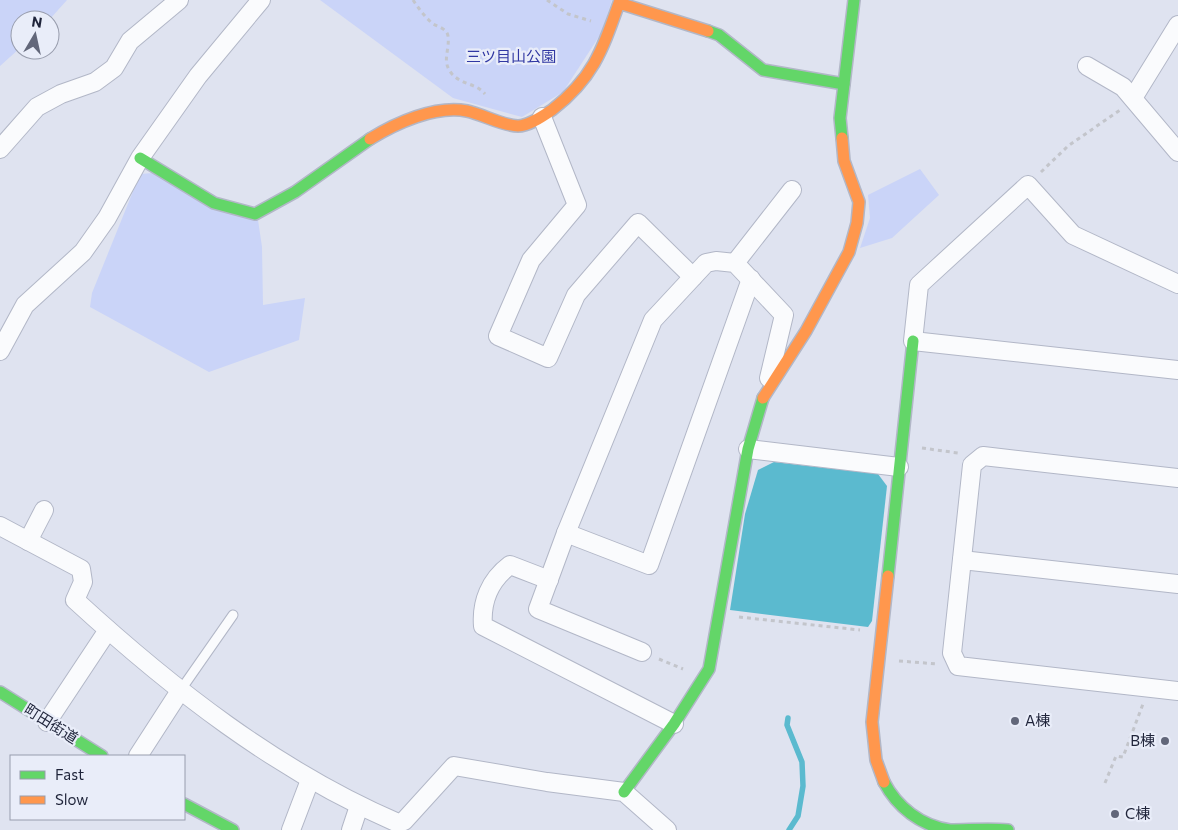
<svg xmlns="http://www.w3.org/2000/svg" width="1178" height="830" font-family="Commissioner,'Noto Sans JP',sans-serif">
<style>
.green{fill:#cad4f8}
.water{fill:#5bbacf}
.lines{fill:none;stroke-linecap:round;stroke-linejoin:round}
.stream{stroke:#5bbacf;stroke-width:5.5}
.lane-casing{stroke:#b2b7c7;stroke-width:11}
.street-casing{stroke:#b2b7c7;stroke-width:20}
.fast-casing{stroke:#b2b7c7;stroke-width:14}
.slow-casing{stroke:#b2b7c7;stroke-width:14}
.path{stroke:#c3c5cb;stroke-width:3;stroke-dasharray:4 4;stroke-linecap:butt}
.lane{stroke:#fafbfd;stroke-width:9}
.street{stroke:#fafbfd;stroke-width:18}
.fast{stroke:#63d668;stroke-width:11}
.slow{stroke:#ff974d;stroke-width:11}
.poi-dot{fill:#62677a;stroke:#e9edf9;stroke-width:2}
.labels{text-anchor:middle;stroke-width:4.5;stroke-linejoin:round;paint-order:stroke}
.park-label{font-size:15px;fill:#3138a3;stroke:#e9edf9}
.poi-label{font-size:15px;fill:#1f243a;stroke:#e9edf9;text-anchor:start}
.street-label{font-size:15px;fill:#1f243a;stroke:#e9edf9}
</style>
<rect width="100%" height="100%" fill="#dfe3f0"/>
<g class="green">
<polygon points="0,0 67,0 49,20 20,20 20,48 0,66"/>
<polygon points="320,0 612,0 602,32 563,92 522,117 453,98"/>
<polygon points="920,169 939,195 892,238 860,248 870,218 868,195"/>
<polygon points="153,173 258,220 262,247 263,305 305,298 299,340 209,372 90,307 92,293 140,174"/>
</g>
<polygon class="water" points="774,462 878,474 887,486 872,621 868,627 730,610 745,514 758,470"/>
<g class="lines">
<polyline class="stream" points="788,718 787,725 802,762 803,786 798,816 789,830"/>
<defs>
<polyline id="lane" points="180,691 233,615"/>
<g id="street">
<polyline points="1087,66 1123,87 1178,152"/>
<polyline points="1133,98 1178,25"/>
<polyline points="542,117 577,205 531,260 498,336 548,358 576,295 638,223 693,277"/>
<polyline points="0,149 37,107 61,94 95,82 114,68 130,41 179,0"/>
<polyline points="735,263 792,190"/>
<polyline points="1178,284 1073,235 1028,185 919,285 913,341 1178,370"/>
<polyline points="0,351 25,305 83,252 107,218 140,158 198,76 261,0"/>
<polyline points="748,449 899,467"/>
<polyline points="1178,478 983,456 972,465 952,653 958,666 1178,691"/>
<path d="M0,526l81,43 2,13 -8,18c96,88 202,171 323,223l6,-2 50,-55 93,16 77,10 43,38"/>
<polyline points="566,533 649,565 751,279"/>
<polyline points="28,541 44,510"/>
<polyline points="962,560 1178,584"/>
<path d="M549,580l-39,-15c-20,15 -29,37 -27,61l191,98"/>
<polyline points="642,652 538,609 566,533 653,320 706,263 716,261 735,263 784,315 769,378"/>
<polyline points="47,722 108,630"/>
<polyline points="138,756 180,691"/>
<polyline points="291,830 310,780"/>
<polyline points="351,830 359,806"/>
</g>
<g id="fast">
<polyline points="708,31 719,35 763,70 844,84"/>
<polyline points="842,138 840,118 854,0"/>
<polyline points="140,158 214,203 255,214 295,192 370,139"/>
<polyline points="888,576 913,341"/>
<polyline points="0,692 102,756"/>
<path d="M884,782c13,25 37,44 66,48 19,0 39,-2 58,0"/>
<polyline points="624,792 674,724 709,669 748,449 763,398"/>
<polyline points="184,804 233,830"/>
</g>
<g id="slow">
<path d="M370,139c26,-16 65,-34 97,-28 15,3 36,15 51,15 11,0 25,-10 34,-16 41,-32 50,-59 67,-107l89,28"/>
<polyline points="763,398 806,331 849,252 857,223 859,202 844,161 842,138"/>
<polyline points="884,782 876,760 872,722 888,576"/>
</g>
</defs>
<use href="#lane" class="lane-casing"/>
<use href="#street" class="street-casing"/>
<use href="#fast" class="fast-casing"/>
<use href="#slow" class="slow-casing"/>
<g class="path">
<path d="M413,0c6,9 12,17 20,24 6,3 14,5 15,12 2,15 -7,25 4,38 10,11 24,9 33,20"/>
<polyline points="547,0 568,14 591,21"/>
<polyline points="1041,172 1068,146 1120,110"/>
<polyline points="922,448 958,453"/>
<polyline points="739,617 860,630"/>
<polyline points="659,659 683,669"/>
<polyline points="899,661 938,664"/>
<polyline points="1105,783 1116,756 1123,757 1143,704"/>
</g>
<use href="#lane" class="lane"/>
<use href="#street" class="street"/>
<use href="#fast" class="fast"/>
<use href="#slow" class="slow"/>
</g>
<g class="poi-dot">
<circle cx="1015" cy="721" r="5"/>
<circle cx="1165" cy="741" r="5"/>
<circle cx="1115" cy="814" r="5"/>
</g>
<g class="labels">
<g class="park-label">
<text x="511" y="62">三ツ目山公園</text>
</g>
<g class="poi-label">
<text x="1025" y="726">A棟</text>
<text x="1155" y="746" text-anchor="end">B棟</text>
<text x="1125" y="819">C棟</text>
</g>
<g class="street-label">
<text transform="translate(51 724) rotate(32)" y="5">町田街道</text>
</g>
</g>
<rect x="10" y="755" width="175" height="65" fill="#e9edf9" stroke="#989dad"/>
<rect x="20" y="771" width="25" height="8" fill="#63d668" stroke="#989dad"/>
<text x="55" y="780" font-size="15" fill="#1f243a">Fast</text>
<rect x="20" y="796" width="25" height="8" fill="#ff974d" stroke="#989dad"/>
<text x="55" y="805" font-size="15" fill="#1f243a">Slow</text>
<g transform="translate(35 35) rotate(9)"><circle r="24" fill="#e9edf9" stroke="#989dad"/>
<path d="M0-4L9 19L0 12L-9 19Z" fill="#62677a"/>
<text y="-8" font-size="14" font-weight="bold" text-anchor="middle" fill="#1f243a">N</text>
</g>
</svg>
